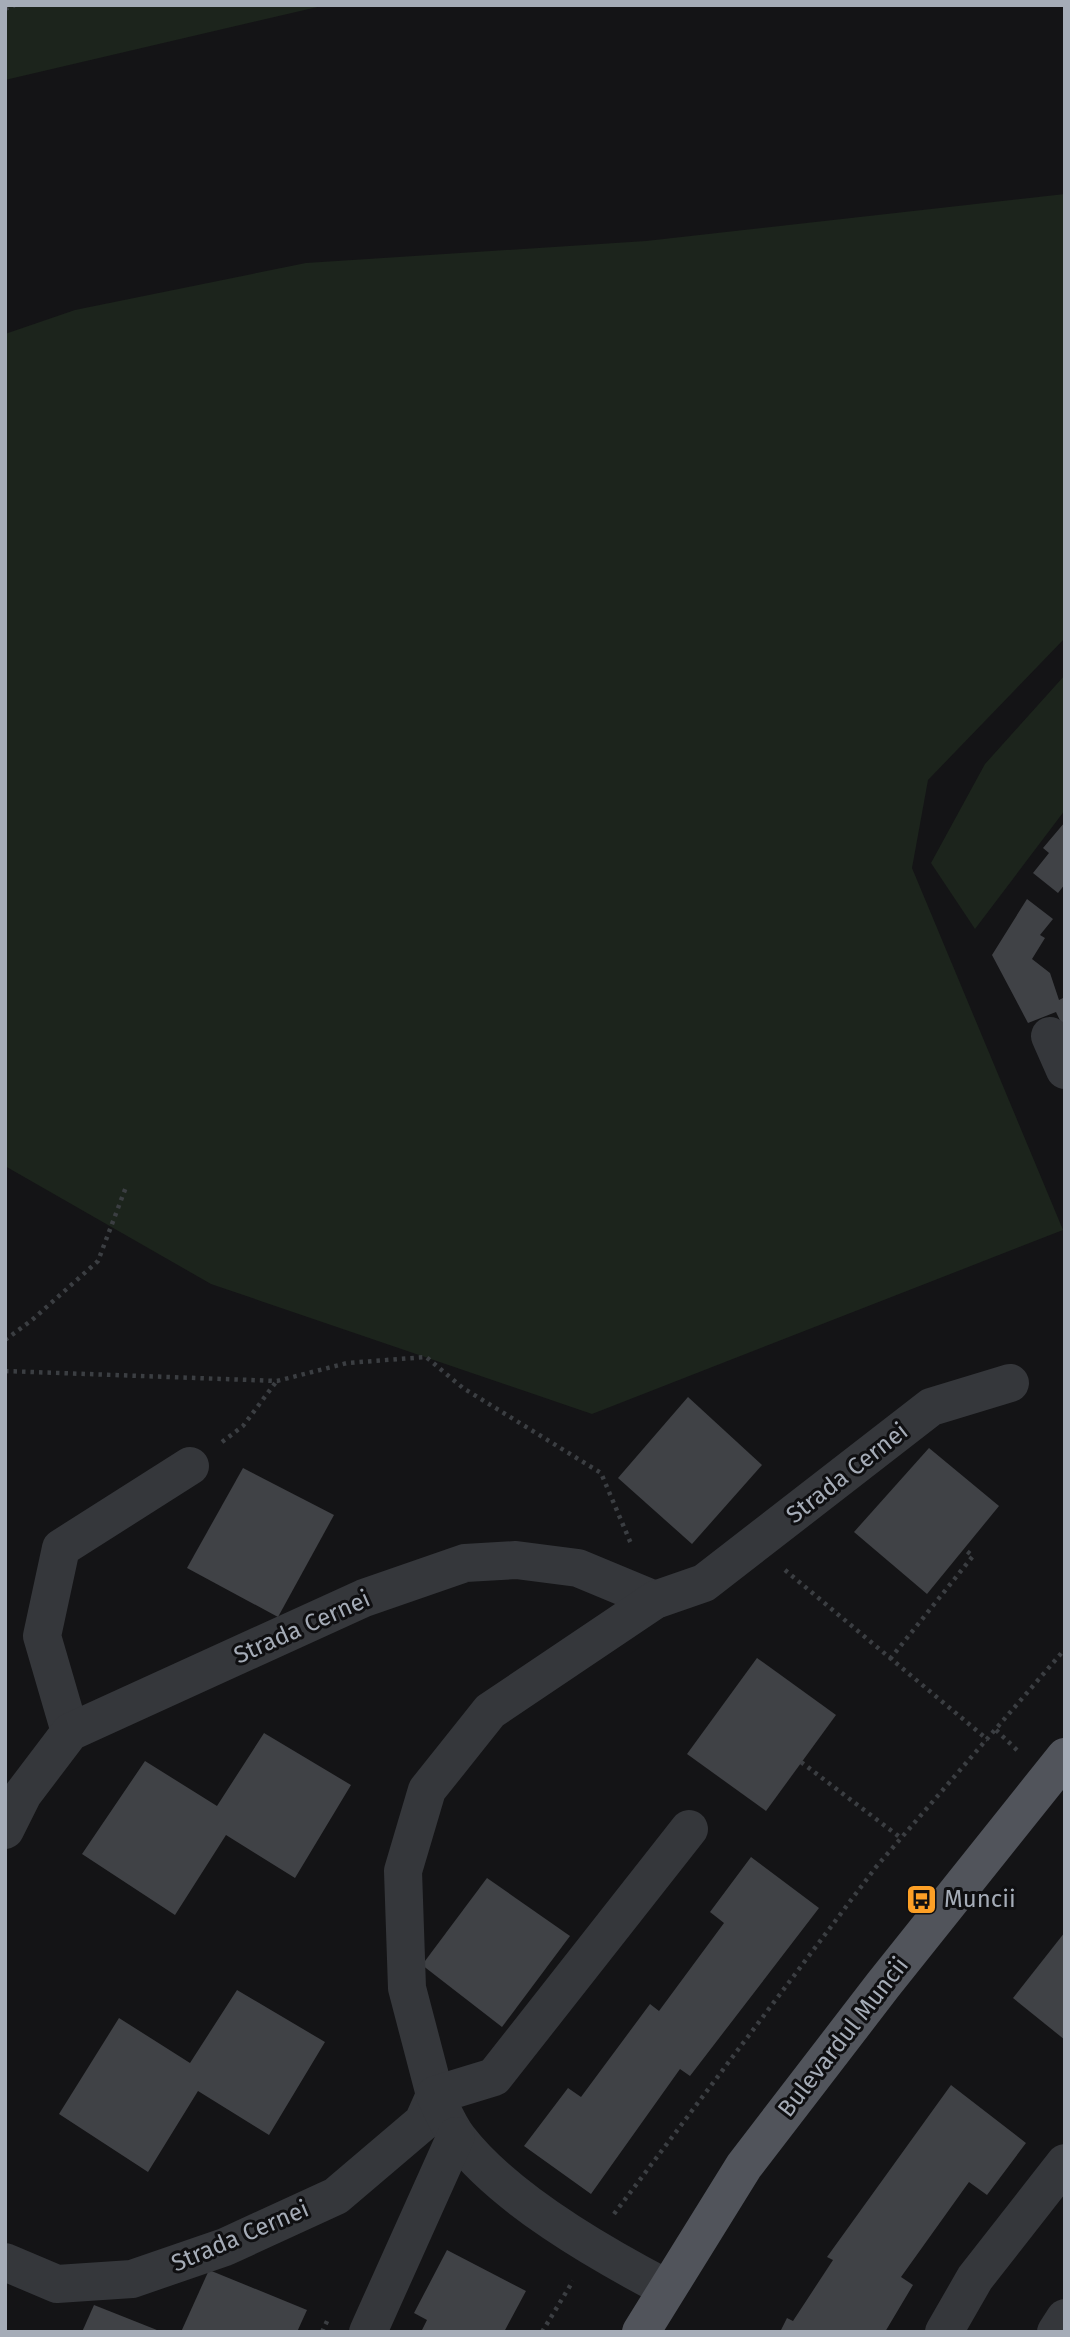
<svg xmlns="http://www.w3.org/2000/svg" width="1070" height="2337" font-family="'Fira Sans',sans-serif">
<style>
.green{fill:#1c241c}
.building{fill:#404246}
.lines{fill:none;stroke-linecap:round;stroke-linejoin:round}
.path{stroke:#3b3e42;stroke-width:4.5;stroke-dasharray:3.5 5;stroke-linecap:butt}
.minor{stroke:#35373b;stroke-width:38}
.major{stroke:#51545b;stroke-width:38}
.labels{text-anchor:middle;stroke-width:6;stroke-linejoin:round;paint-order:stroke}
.street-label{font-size:24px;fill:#a5acb7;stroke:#0f0f11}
.poi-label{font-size:24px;fill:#a5acb7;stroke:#0f0f11;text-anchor:start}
</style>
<rect width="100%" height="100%" fill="#141416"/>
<g class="green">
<polygon points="5,5 326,5 5,80"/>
<polygon points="1065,194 1065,638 928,780 912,868 1063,1230 592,1414 211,1284 5,1166 5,334 75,310 306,263 646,241"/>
<polygon points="1065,675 1065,810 975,929 931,863 985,764"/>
</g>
<g class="building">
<polygon points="1065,822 1065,884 1058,893 1033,873 1049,853 1043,848"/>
<polygon points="1027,899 1053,919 1040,935 1045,938 1032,959 1050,973 1059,1000 1065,997 1065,1031 1056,1012 1028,1023 992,955"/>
<polygon points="688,1397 762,1465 692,1544 618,1478"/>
<polygon points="929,1448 999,1506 927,1594 854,1532"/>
<polygon points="243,1468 334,1515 278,1617 187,1568"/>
<polygon points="757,1658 836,1715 766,1811 687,1754"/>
<polygon points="264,1733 351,1785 295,1878 226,1835 175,1915 82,1854 145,1761 217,1806"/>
<polygon points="751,1857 819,1908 690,2076 680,2069 591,2194 524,2146 568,2088 581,2097 650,2004 659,2011 724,1923 710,1912"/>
<polygon points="487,1878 570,1936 502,2027 422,1965"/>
<polygon points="1065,1932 1065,2040 1013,1998"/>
<polygon points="237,1990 325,2042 269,2135 198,2091 148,2172 59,2114 119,2018 190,2063"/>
<polygon points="951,2085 1026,2143 987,2195 969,2182 901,2277 913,2285 885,2332 780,2332 787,2318 793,2321 833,2260 827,2257"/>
<polygon points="447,2250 526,2291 504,2332 421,2332 427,2320 414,2313"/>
<polygon points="209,2270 307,2310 297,2332 181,2332"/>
<polygon points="94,2305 162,2332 82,2332"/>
</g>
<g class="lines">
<g class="path">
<polyline points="5,9 15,5"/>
<polyline points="5,1340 32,1320 98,1261 126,1187"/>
<polyline points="5,1371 277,1381 347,1363 426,1357 463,1388 601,1473 632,1546"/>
<polyline points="222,1442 243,1426 276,1382"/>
<polyline points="785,1570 988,1740"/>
<polyline points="890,1659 973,1556 964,1549"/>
<polyline points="996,1730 1019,1752"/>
<polyline points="801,1762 901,1838"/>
<polyline points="614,2214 876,1867 1065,1649"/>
<polyline points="322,2332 329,2317"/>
<polyline points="542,2332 573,2281"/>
</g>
<g class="minor">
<polyline points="1050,1036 1065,1070"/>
<polyline points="70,1732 42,1636 61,1548 190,1466"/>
<polyline points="5,1830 23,1794 70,1732 364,1598 465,1563 516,1560 578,1568 655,1600"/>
<polyline points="5,2262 57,2284 132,2279 225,2247 336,2196 423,2122 435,2095 407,1988 403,1871 427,1790 490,1711 655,1600 704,1583 931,1407 1010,1383"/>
<path d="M666,2288c-69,-36 -161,-89 -208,-150 -10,-13 -16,-29 -23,-43l59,-18 195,-248"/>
<polyline points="368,2332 456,2136"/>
<polyline points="944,2332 975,2278 1065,2163"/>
<polyline points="1056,2332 1065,2318"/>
</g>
<polyline class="major" points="641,2332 744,2166 883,1985 1065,1757"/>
</g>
<defs>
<symbol id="bus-square" viewBox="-11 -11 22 22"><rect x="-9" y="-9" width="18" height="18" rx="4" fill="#fda026" stroke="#0f0f11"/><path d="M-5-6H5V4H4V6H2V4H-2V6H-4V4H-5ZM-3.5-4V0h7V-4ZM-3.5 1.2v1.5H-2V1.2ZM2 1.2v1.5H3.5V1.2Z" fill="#111"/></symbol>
</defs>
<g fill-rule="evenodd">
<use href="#bus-square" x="904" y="1882" width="35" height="35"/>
</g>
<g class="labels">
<g class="street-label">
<text transform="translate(847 1473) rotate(-38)" y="8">Strada Cernei</text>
<text transform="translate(302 1627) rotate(-24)" y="8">Strada Cernei</text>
<text transform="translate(843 2037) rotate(-52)" y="8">Bulevardul Muncii</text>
<text transform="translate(240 2236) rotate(-23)" y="8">Strada Cernei</text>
</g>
<g class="poi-label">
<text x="944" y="1907">Muncii</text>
</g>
</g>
<rect width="1070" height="2337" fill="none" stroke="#a5acb7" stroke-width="14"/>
</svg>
